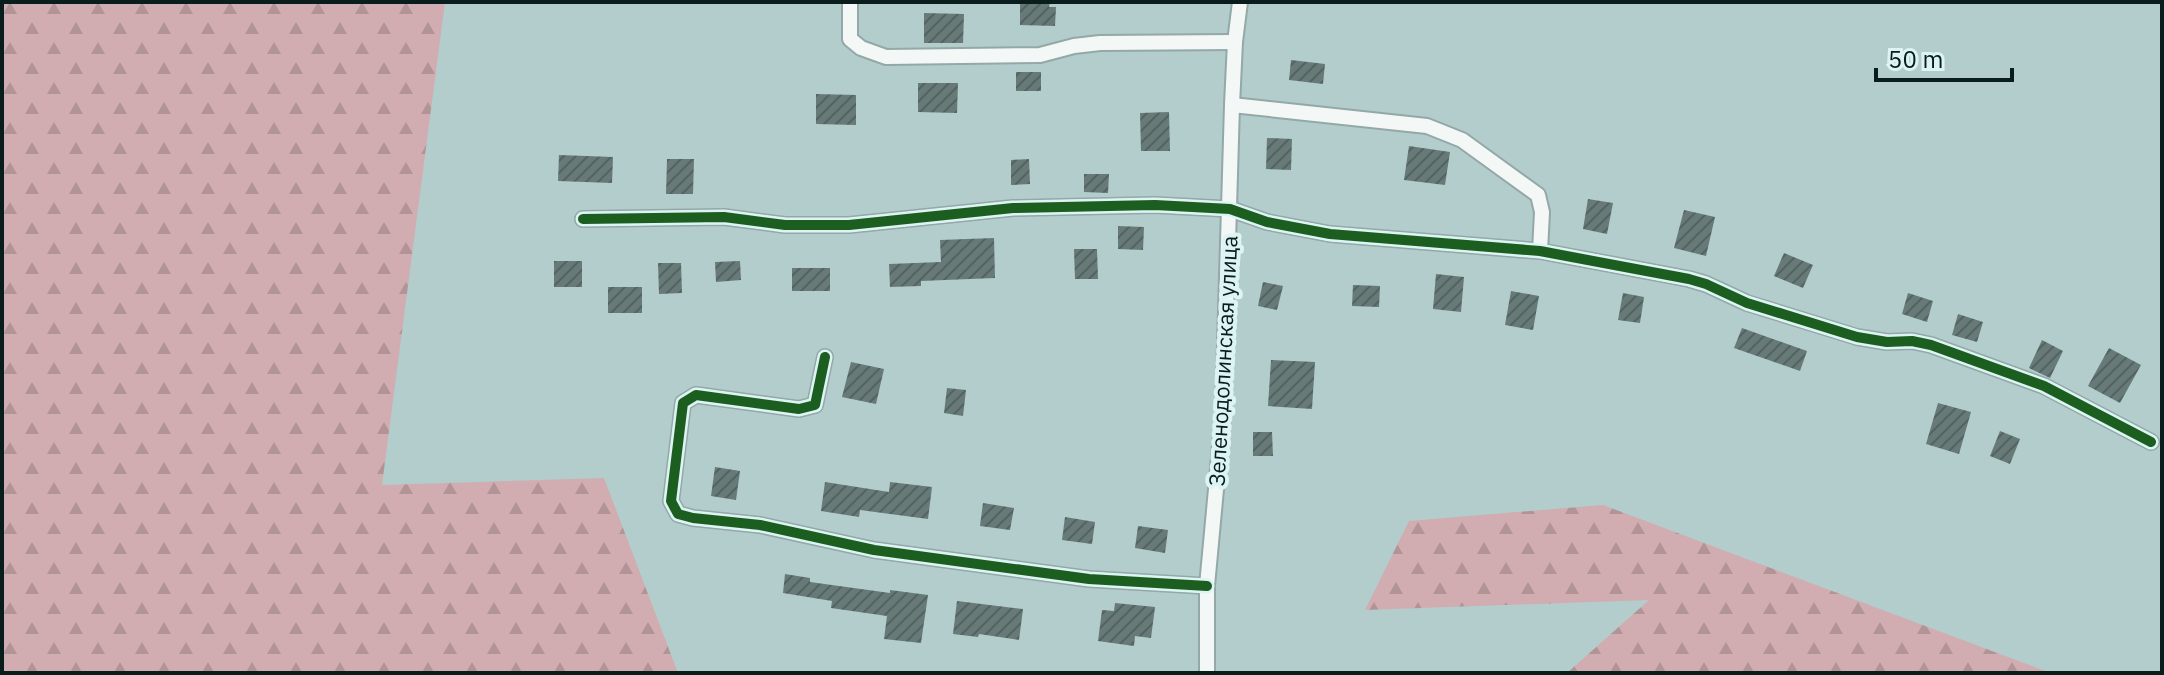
<svg xmlns="http://www.w3.org/2000/svg" width="2164" height="675" font-family="'IBM Plex Sans',sans-serif">
<style>
.forest{fill:url(#forest-firs)}
.building{fill:url(#building-hatch)}
.lines{fill:none;stroke-linecap:round;stroke-linejoin:round}
.street-casing{stroke:#93a8a7;stroke-width:18}
.street{stroke:#f3f8f7;stroke-width:14}
.cycleway-casing{stroke:#dcf4f3;stroke-width:15}
.cycleway{stroke:#1b5e20;stroke-width:10}
.labels{text-anchor:middle;stroke-width:8;stroke-linejoin:round;paint-order:stroke}
.street-label{font-size:22px;fill:#0a1d1d;stroke:#dcf4f3}
</style>
<defs>
<pattern id="forest-firs" width="22" height="20" patternUnits="userSpaceOnUse" patternTransform="scale(2)"><rect width="22" height="20" fill="#d1acb0"/><path d="M5 1l3.5 6h-7zM16 11l3.5 6h-7z" fill="#b29497"/></pattern>
<pattern id="building-hatch" width="6" height="6" patternUnits="userSpaceOnUse" patternTransform="scale(2)"><rect width="6" height="6" fill="#677a78"/><path d="M-1 1l2-2M0 6l6-6M5 7l2-2" fill="none" stroke="#536362"/></pattern>
</defs>
<rect width="100%" height="100%" fill="#b2cdcc"/>
<g class="forest">
<polygon points="2,2 445,2 382,485 604,478 678,673 2,673"/>
<polygon points="1603,505 2051,673 1567,673 1649,600 1365,610 1409,521"/>
</g>
<g class="building">
<polygon points="1020,2 1050,2 1049,7 1056,7 1055,26 1020,25"/>
<polygon points="924,13 964,14 963,43 924,43"/>
<polygon points="1291,60 1325,64 1323,84 1289,80"/>
<rect x="1016" y="72" width="25" height="19"/>
<polygon points="918,83 958,83 957,113 918,112"/>
<polygon points="816,94 856,95 856,125 816,124"/>
<polygon points="1169,112 1170,151 1141,151 1140,113"/>
<polygon points="1267,138 1292,139 1291,170 1266,169"/>
<polygon points="1409,146 1450,152 1445,185 1404,180"/>
<polygon points="559,155 613,157 612,183 558,181"/>
<polygon points="667,159 694,159 693,194 666,194"/>
<polygon points="1029,159 1030,184 1011,185 1011,160"/>
<polygon points="1084,174 1109,174 1108,193 1084,192"/>
<polygon points="1588,199 1613,203 1607,234 1583,229"/>
<polygon points="1684,210 1715,217 1706,256 1674,248"/>
<polygon points="1118,226 1144,227 1143,250 1118,249"/>
<polygon points="994,238 995,278 921,281 921,286 890,287 889,264 941,262 940,240"/>
<polygon points="1074,249 1097,249 1098,279 1075,279"/>
<polygon points="1784,253 1813,265 1803,288 1774,276"/>
<rect x="554" y="261" width="28" height="26"/>
<polygon points="740,261 741,280 716,282 715,262"/>
<polygon points="658,263 681,263 682,293 659,294"/>
<rect x="792" y="268" width="38" height="23"/>
<polygon points="1436,274 1464,277 1461,312 1433,309"/>
<polygon points="1263,282 1283,286 1277,310 1258,306"/>
<polygon points="1353,285 1380,286 1379,307 1352,306"/>
<rect x="608" y="287" width="34" height="26"/>
<polygon points="1511,291 1539,296 1533,330 1505,325"/>
<polygon points="1623,293 1644,297 1640,323 1618,320"/>
<polygon points="1908,293 1933,301 1927,322 1902,314"/>
<polygon points="1958,314 1983,322 1977,342 1952,335"/>
<polygon points="1742,328 1807,351 1800,371 1734,348"/>
<polygon points="2042,340 2063,351 2050,378 2029,368"/>
<polygon points="2109,348 2141,365 2120,403 2088,386"/>
<polygon points="1271,360 1315,362 1312,409 1268,406"/>
<polygon points="851,362 884,369 876,404 842,397"/>
<polygon points="947,388 966,390 963,416 944,413"/>
<polygon points="1938,403 1971,412 1959,454 1926,444"/>
<polygon points="2000,431 2020,439 2010,464 1990,456"/>
<polygon points="1253,432 1272,432 1273,456 1253,456"/>
<polygon points="715,467 740,471 736,500 711,496"/>
<polygon points="825,482 889,492 890,482 932,487 928,519 860,510 859,517 821,511"/>
<polygon points="983,503 1014,508 1010,530 980,526"/>
<polygon points="1065,517 1095,522 1092,544 1062,540"/>
<polygon points="1138,526 1168,530 1165,553 1135,548"/>
<polygon points="785,574 810,578 810,582 890,593 890,590 928,595 921,643 884,639 887,616 831,608 832,601 783,593"/>
<polygon points="957,601 1023,609 1019,640 979,634 978,637 953,634"/>
<polygon points="1115,603 1155,607 1151,638 1135,636 1134,646 1098,641 1102,610 1114,611"/>
</g>
<g class="lines">
<defs>
<g id="street">
<polyline points="850,2 850,39 861,48 886,57 1040,55 1074,46 1100,43 1235,42"/>
<polyline points="1232,105 1427,126 1462,140 1538,195 1542,212 1540,251"/>
<polyline points="583,219 724,217 785,225 849,225 1013,208 1155,205 1230,209 1267,222 1330,234 1540,251 1689,279 1706,284 1747,303 1857,337 1887,342 1912,341 1931,345 2044,386 2151,442"/>
<polyline points="825,357 815,405 799,409 696,395 683,403 671,501 678,514 693,518 760,525 874,550 1089,579 1207,586"/>
<polyline points="1207,673 1207,586 1223,414 1232,105 1235,42 1240,2"/>
</g>
</defs>
<use href="#street" class="street-casing"/>
<use href="#street" class="street"/>
<defs>
<g id="cycleway">
<polyline points="583,219 724,217 785,225 849,225 1013,208 1155,205 1230,209 1267,222 1330,234 1540,251 1689,279 1706,284 1747,303 1857,337 1887,342 1912,341 1931,345 2044,386 2151,442"/>
<polyline points="825,357 815,405 799,409 696,395 683,403 671,501 678,514 693,518 760,525 874,550 1089,579 1207,586"/>
</g>
</defs>
<use href="#cycleway" class="cycleway-casing"/>
<use href="#cycleway" class="cycleway"/>
</g>
<g class="labels">
<g class="street-label">
<text transform="translate(1223 361) rotate(-87)" y="8">Зеленодолинская улица</text>
</g>
</g>
<rect width="2164" height="675" fill="none" stroke="#0a1d1d" stroke-width="8"/>
<path d="M1876 68v12h136v-12" fill="none" stroke="#0a1d1d" stroke-width="4"/>
<text x="1888" y="68" font-size="24" fill="#0a1d1d" stroke="#dcf4f3" stroke-width="6" paint-order="stroke">50 m</text>
</svg>
